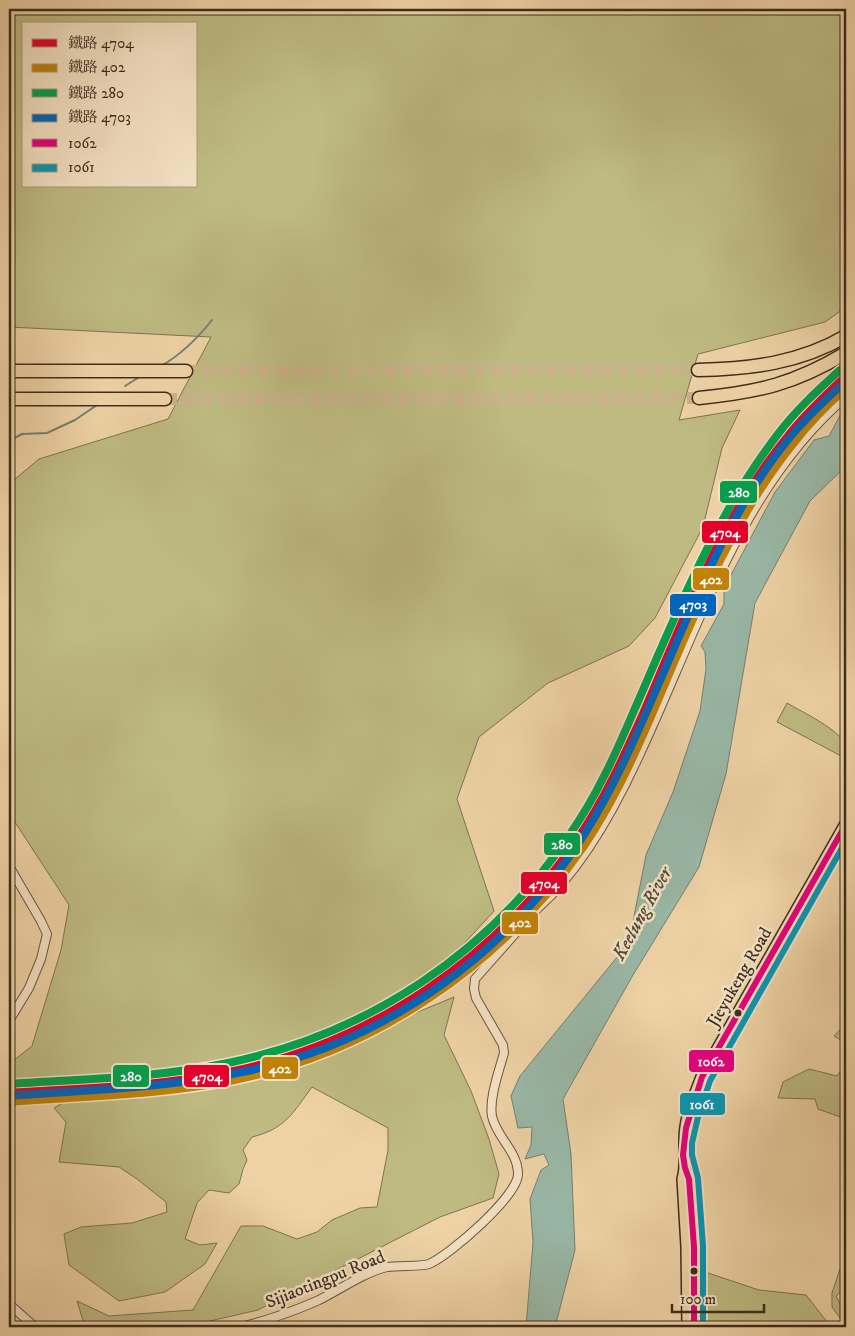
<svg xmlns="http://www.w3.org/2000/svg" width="855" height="1336" font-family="'IM FELL DW Pica','Noto Serif TC',serif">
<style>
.green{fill:#beba82;stroke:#7e7450;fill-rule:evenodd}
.water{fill:#99b8a7;stroke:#758071}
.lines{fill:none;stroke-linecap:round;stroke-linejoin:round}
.stream{stroke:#758071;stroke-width:2}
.trunk-tunnel{stroke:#cbb18a;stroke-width:12;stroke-dasharray:12 6;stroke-linecap:butt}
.minor-casing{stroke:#6a5640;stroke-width:10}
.primary-casing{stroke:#3e2d1f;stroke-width:14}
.trunk-casing{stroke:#3e2d1f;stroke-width:15}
.minor{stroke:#f4e2c4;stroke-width:8}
.primary{stroke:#eed2a5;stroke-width:11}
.trunk{stroke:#eed2a5;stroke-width:12}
.bus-1-casing{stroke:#f4e2c4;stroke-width:10}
.bus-2-casing{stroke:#f4e2c4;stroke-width:10}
.bus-1{stroke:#e5007d;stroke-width:6}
.bus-2{stroke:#0996b4;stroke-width:6}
.rail-1-casing{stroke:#f4e2c4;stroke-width:11}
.rail-2-casing{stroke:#f4e2c4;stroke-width:11}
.rail-3-casing{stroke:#f4e2c4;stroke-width:11}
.rail-4-casing{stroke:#f4e2c4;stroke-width:11}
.rail-1{stroke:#e4002b;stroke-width:8}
.rail-2{stroke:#c08209;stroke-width:8}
.rail-3{stroke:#03a04e;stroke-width:8}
.rail-4{stroke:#0065bd;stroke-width:8}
.bus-dot{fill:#3e2d1f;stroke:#f4e2c4;stroke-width:2}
.labels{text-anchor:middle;stroke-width:5;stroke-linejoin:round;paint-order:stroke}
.street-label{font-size:18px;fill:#3e2d1f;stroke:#f4e2c4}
.water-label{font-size:19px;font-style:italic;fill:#50493a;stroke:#f4e2c4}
.line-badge{stroke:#f4e2c4;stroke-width:2}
.badge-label{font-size:14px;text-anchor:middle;font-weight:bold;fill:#fff}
</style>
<rect width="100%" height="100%" fill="#eed2a5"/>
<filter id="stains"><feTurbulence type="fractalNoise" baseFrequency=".004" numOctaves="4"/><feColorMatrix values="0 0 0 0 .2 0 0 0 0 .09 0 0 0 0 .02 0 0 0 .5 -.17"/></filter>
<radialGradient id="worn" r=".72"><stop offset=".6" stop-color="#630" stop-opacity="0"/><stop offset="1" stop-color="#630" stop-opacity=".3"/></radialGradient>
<g class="green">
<path d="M9,9h837v298l-21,15 -127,32 -19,66 61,-10 -18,38 -19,79 -48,91 -26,28 -81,37 -69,54 -22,62 37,112 -43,47 -50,33 12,23 41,-17 -10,38 27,56 18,48 10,35 -6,24 -53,19 -182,93 -74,17h-99l-8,-26 32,15 84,-6 48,-84h22l34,13 20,-7 15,-12 28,-12 17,-1 11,-57v-22l-76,-41c-19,26 -27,42 -60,50l-9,13 4,10 -4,9 -4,15 -10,9 -20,-3 -12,13 -12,36 15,6 17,-2 -12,21 -40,28 -46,9 -50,-36 -5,-31 17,-7 51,-4 35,-11 -1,-10 -29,-23 -18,-12 -60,-5 7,-40 -12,-14 14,-8 101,-9 2,-18 -162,12v-21l23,-18 29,-96 8,-45 -60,-92v-329l30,-25 129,-40 43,-82 -202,-10zM24,24h172v162h-172z"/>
<path d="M787,703c15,9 54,27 59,43 2,4 -1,8 -3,11l-66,-35z"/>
<polygon points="846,1024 846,1043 834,1036"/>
<polygon points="846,1064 846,1119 818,1109 815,1099 778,1098 783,1082 809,1069 837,1076"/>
<polygon points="846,1251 846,1287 836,1296 846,1315 846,1326 832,1307 832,1293"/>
<polygon points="702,1271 759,1290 806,1295 831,1327 700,1327"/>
</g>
<polygon class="water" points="846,408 846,466 810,501 755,603 726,774 699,867 633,975 563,1099 571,1154 575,1250 555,1327 526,1327 533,1243 530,1199 541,1170 549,1165 544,1154 525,1159 531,1145 532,1127 518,1128 511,1096 520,1076 618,956 630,937 646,855 673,792 700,711 706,669 705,652 701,646 724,604 724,588 775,492 814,440 829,436 843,410"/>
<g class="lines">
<g class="stream">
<path d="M161,366c21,-12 36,-27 51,-46"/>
<polyline points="125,386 141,376"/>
<polyline points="9,441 22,434 47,433 75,420 97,405"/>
</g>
<g class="trunk-tunnel">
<polyline points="186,371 698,370"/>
<polyline points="165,399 699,398"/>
</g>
<defs>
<g id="minor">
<polyline points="9,866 41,921 47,934 41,959 29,988 9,1021"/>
<polyline points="9,1304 35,1327"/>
<path d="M240,1327c23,-5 57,-17 79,-27 22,-11 44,-27 68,-33 11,-2 35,0 42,-3 21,-9 89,-68 89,-90 0,-23 -22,-37 -26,-58 -3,-18 7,-45 12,-63l-1,-8 -27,-47 -2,-9 1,-10 63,-71c42,-37 77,-100 100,-150 58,-123 102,-271 208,-361"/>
</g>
<path id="primary" d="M688,1327l-1,-80 -4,-68c5,-16 0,-35 3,-52 2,-17 10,-34 16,-50l144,-253"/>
<g id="trunk">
<path d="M698,370c52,-1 102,-7 148,-34"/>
<polyline points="9,371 186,371"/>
<path d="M699,398c60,-6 95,-14 147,-45"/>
<polyline points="9,399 165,399"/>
</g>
</defs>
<use href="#minor" class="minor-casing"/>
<use href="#primary" class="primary-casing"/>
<use href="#trunk" class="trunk-casing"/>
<use href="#minor" class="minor"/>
<use href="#primary" class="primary"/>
<use href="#trunk" class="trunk"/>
<defs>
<polyline id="bus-1" points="694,1327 694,1247 689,1179 685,1168 683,1155 686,1128 702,1077 846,824"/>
<polyline id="bus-2" points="703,1327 703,1246 698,1178 692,1155 692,1143 698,1117 710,1081 846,841"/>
</defs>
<use href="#bus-1" class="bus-1-casing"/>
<use href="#bus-2" class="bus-2-casing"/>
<use href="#bus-1" class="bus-1"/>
<use href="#bus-2" class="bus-2"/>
<defs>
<path id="rail-1" d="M9,1093c73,-5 148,-6 220,-21 142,-29 268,-113 349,-234 26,-38 45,-80 64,-122 41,-95 79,-199 146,-280 17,-22 38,-41 58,-60"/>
<path id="rail-2" d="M10,1102c73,-6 147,-7 220,-21 143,-28 271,-115 354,-235 27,-40 47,-83 66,-127 41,-95 78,-194 143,-275 16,-21 34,-39 53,-56"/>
<path id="rail-3" d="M9,1084c73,-5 147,-6 219,-21 140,-29 262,-110 342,-229 26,-37 45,-79 63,-121 42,-96 81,-196 145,-279 18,-24 40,-44 62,-64"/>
<path id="rail-4" d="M9,1096c80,-6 160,-8 238,-25 139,-29 262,-118 338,-238 30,-47 52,-99 74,-150 37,-85 72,-175 132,-247 17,-20 36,-38 55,-55"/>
</defs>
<use href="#rail-1" class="rail-1-casing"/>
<use href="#rail-2" class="rail-2-casing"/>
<use href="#rail-3" class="rail-3-casing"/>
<use href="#rail-4" class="rail-4-casing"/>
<use href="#rail-1" class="rail-1"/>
<use href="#rail-2" class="rail-2"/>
<use href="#rail-3" class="rail-3"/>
<use href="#rail-4" class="rail-4"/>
</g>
<g class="bus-dot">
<circle cx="738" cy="1013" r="4.5"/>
<circle cx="694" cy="1271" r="4.5"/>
</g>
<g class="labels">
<g class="street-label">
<text transform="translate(739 977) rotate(-60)" y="6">Jieyukeng Road</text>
<text transform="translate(325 1279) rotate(-22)" y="6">Sijiaotingpu Road</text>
</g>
<g class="water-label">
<text transform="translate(641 913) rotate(-61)" y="7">Keelung River</text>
</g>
</g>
<g class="line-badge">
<rect x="719" y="480" width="39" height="24" rx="5" fill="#03a04e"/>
<rect x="701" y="520" width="48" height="24" rx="5" fill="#e4002b"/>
<rect x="692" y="567" width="38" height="24" rx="5" fill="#c08209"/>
<rect x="669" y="593" width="48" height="24" rx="5" fill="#0065bd"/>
<rect x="543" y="832" width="38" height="24" rx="5" fill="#03a04e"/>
<rect x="520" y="871" width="48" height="24" rx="5" fill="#e4002b"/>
<rect x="501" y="911" width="38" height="24" rx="5" fill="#c08209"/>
<rect x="688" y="1049" width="47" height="24" rx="5" fill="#e5007d"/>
<rect x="261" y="1056" width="38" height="24" rx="5" fill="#c08209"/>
<rect x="183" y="1064" width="47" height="24" rx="5" fill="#e4002b"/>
<rect x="112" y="1064" width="38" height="24" rx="5" fill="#03a04e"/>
<rect x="679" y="1092" width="47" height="24" rx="5" fill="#0996b4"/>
</g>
<g class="badge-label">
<text x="739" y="497">280</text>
<text x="725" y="537">4704</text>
<text x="711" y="584">402</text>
<text x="693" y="609">4703</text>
<text x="562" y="849">280</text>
<text x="544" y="888">4704</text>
<text x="520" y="927">402</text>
<text x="711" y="1066">1062</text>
<text x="280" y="1073">402</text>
<text x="207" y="1081">4704</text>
<text x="131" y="1081">280</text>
<text x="702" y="1109">1061</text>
</g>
<rect width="855" height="1336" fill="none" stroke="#eed2a5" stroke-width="30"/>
<rect x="10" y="10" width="835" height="1316" fill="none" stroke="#3e2d1f" stroke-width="2.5"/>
<rect x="15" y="15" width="825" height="1306" fill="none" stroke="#3e2d1f"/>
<rect x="22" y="22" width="175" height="165" fill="#f4e2c4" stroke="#ab9a82"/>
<rect x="32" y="39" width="25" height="8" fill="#e4002b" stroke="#ab9a82"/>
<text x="68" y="48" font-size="15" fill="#3e2d1f">鐵路 4704</text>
<rect x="32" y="64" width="25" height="8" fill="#c08209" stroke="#ab9a82"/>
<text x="68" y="72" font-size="15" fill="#3e2d1f">鐵路 402</text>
<rect x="32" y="89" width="25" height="8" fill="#03a04e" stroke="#ab9a82"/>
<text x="68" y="98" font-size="15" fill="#3e2d1f">鐵路 280</text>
<rect x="32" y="114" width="25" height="8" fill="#0065bd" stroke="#ab9a82"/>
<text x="68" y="122" font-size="15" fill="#3e2d1f">鐵路 4703</text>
<rect x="32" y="139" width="25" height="8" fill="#e5007d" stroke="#ab9a82"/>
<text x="68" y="148" font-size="15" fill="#3e2d1f">1062</text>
<rect x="32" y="164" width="25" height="8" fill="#0996b4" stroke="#ab9a82"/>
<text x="68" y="172" font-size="15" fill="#3e2d1f">1061</text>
<path d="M672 1304v8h92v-8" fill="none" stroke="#3e2d1f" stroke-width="2.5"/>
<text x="680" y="1304" font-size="15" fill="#3e2d1f" stroke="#f4e2c4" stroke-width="4" paint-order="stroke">100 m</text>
<rect width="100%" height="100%" filter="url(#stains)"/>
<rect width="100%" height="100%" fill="url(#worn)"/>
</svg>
